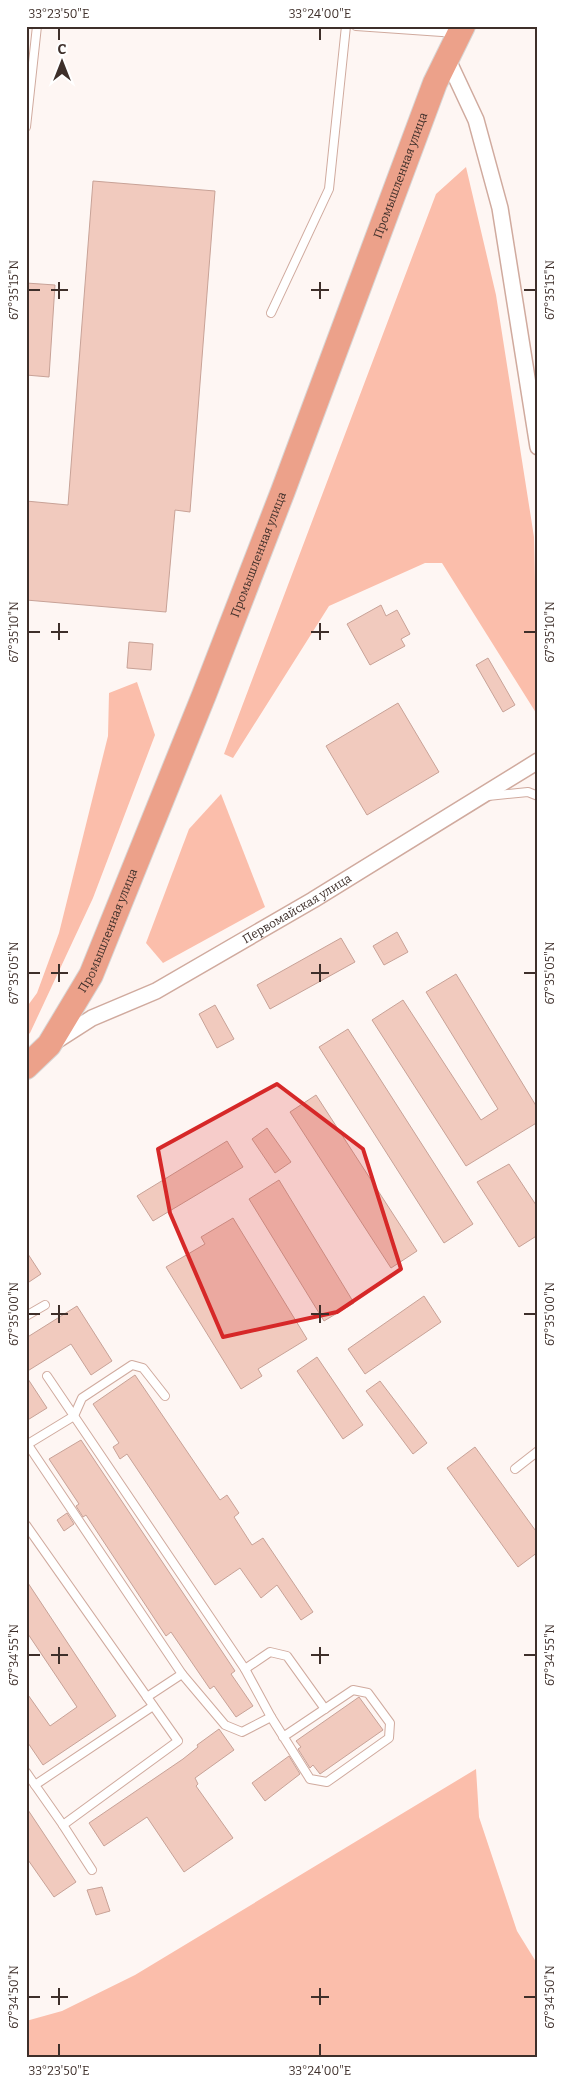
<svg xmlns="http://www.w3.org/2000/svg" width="564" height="2084" font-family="Bitter,serif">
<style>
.green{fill:#fbbeab}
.building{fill:#f1cabe;stroke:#c8a297}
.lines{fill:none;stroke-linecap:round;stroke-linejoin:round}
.lane-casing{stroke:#d0aa9e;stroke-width:10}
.street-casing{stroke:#d0aa9e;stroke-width:18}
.primary-casing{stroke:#d8d5d4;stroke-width:26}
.lane{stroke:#fff;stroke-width:8}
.street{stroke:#fff;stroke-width:15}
.primary{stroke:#eca18a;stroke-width:24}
.marked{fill:#d62828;fill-opacity:0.2;stroke:#d62828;stroke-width:4;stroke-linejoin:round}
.ticks{fill:none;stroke:#3e2f2a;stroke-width:2}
.labels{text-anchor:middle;stroke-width:4;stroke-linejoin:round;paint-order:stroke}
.street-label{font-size:12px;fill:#3e2f2a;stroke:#fff}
.neatline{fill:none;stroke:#3e2f2a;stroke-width:2}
.ticks-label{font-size:12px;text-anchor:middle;fill:#3e2f2a}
</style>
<rect width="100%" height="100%" fill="#fef6f3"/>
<g class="green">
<polygon points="466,167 496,295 534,537 538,716 442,563 425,563 329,606 233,758 224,754 436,194"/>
<polygon points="137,682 155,735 93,898 30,1033 26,1036 26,1008 37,993 59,933 108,736 109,693"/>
<polygon points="221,794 265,907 163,963 146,943 189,829"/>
<polygon points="476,1769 479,1817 517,1931 538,1965 538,2058 26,2058 26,2021 62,2011 135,1975"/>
</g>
<g class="building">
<polygon points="93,181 215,191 190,512 175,510 166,612 26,600 26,501 68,505"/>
<polygon points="26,283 55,285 49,377 26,375"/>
<polygon points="381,605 386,616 397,610 410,634 401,639 405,646 370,665 347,624"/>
<polygon points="129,642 153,644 151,670 127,668"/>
<polygon points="488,658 515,705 503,712 476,665"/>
<polygon points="398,703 439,772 367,815 326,746"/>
<polygon points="397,932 408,952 384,965 373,946"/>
<polygon points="341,938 355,962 270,1009 257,985"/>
<polygon points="456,974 538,1109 538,1122 466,1166 372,1020 403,1000 481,1120 498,1109 426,992"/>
<polygon points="215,1005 234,1039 217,1048 199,1014"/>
<polygon points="348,1029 473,1224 444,1243 319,1047"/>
<polygon points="316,1095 417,1251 391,1268 290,1112"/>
<polygon points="267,1128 291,1162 275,1173 252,1139"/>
<polygon points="227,1141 243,1167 153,1221 137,1196"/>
<polygon points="509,1164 538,1208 538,1235 519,1247 477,1182"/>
<polygon points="279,1180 354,1303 324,1321 249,1199"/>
<polygon points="233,1218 307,1339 258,1369 262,1376 241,1389 166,1267 205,1244 201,1237"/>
<polygon points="26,1251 41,1274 26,1284"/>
<polygon points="424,1296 441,1322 365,1374 348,1349"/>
<polygon points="77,1306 112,1361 91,1375 71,1344 26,1372 26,1338"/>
<polygon points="317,1357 363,1425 343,1439 297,1371"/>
<polygon points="135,1375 220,1500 227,1495 239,1513 234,1517 252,1545 263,1538 313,1612 301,1620 277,1585 261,1598 240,1568 215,1585 127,1454 120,1459 113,1447 119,1443 93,1404"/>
<polygon points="26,1376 47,1408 26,1421"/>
<polygon points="380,1381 427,1443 413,1454 366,1391"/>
<polygon points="81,1440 235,1671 231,1674 253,1706 236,1717 214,1686 210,1689 171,1632 166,1636 86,1515 83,1517 76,1506 79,1504 49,1459"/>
<polygon points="475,1447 538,1534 538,1552 518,1567 447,1468"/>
<polygon points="67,1513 74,1524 64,1531 57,1520"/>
<polygon points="26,1580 116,1716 43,1765 26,1740 26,1692 50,1726 77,1707 26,1631"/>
<polygon points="359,1697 383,1730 320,1774 313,1765 310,1768 298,1749 301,1747 296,1741"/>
<polygon points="219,1729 234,1750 195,1778 198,1784 196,1786 233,1838 184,1872 147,1817 104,1846 89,1823 183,1759 198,1747 197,1745"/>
<polygon points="289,1756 300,1774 265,1801 252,1783"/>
<polygon points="26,1807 76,1882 54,1897 26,1857"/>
<polygon points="102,1887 110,1911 96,1915 87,1890"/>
</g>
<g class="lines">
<defs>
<g id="lane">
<polyline points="356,26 456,33"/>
<polyline points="26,127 37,26"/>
<polyline points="271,313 329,189 346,26"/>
<polyline points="488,796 528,792 538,796"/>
<polyline points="26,1316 45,1305"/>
<polyline points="47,1376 245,1669 271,1717"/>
<polyline points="26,1442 182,1674 147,1697"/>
<polyline points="28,1444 74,1416 82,1398 132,1365 143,1368 165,1396"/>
<polyline points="515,1469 538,1451"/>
<polyline points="26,1525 178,1741 63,1825 92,1870"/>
<polyline points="245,1669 270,1652 287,1656 325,1709"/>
<polyline points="182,1674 225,1725 242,1732 271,1717 310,1779 327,1782 389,1738 390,1723 368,1693 353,1690 283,1737"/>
<polyline points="26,1772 35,1785"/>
<polyline points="63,1825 35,1785 153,1706"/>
</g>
<g id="street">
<polyline points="447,58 476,120 500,208 538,447"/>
<path id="s1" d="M53,1043l39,-25 64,-27 157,-91 225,-139"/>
</g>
<g id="primary">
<path id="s2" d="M26,1067l23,-22 42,-70 113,-280 79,-204 152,-408 28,-57"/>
</g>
</defs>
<use href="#lane" class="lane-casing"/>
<use href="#street" class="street-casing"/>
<use href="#primary" class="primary-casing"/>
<use href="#lane" class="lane"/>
<use href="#street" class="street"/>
<use href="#primary" class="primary"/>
</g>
<path class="marked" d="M277,1084l86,65 38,120 -64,43 -114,25 -53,-124 -12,-64z"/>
<path class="ticks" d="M59,28v12M320,28v12M59,282v17M320,282v17M28,290h12M51,290h17M311,290h18M524,290h12M59,623v17M320,623v17M28,632h12M51,632h17M311,632h18M524,632h12M59,964v18M320,964v18M28,973h12M51,973h17M311,973h18M524,973h12M59,1305v18M320,1305v18M28,1314h12M51,1314h17M311,1314h18M524,1314h12M59,1647v17M320,1647v17M28,1655h12M51,1655h17M311,1655h18M524,1655h12M59,1988v17M320,1988v17M28,1997h12M51,1997h17M311,1997h18M524,1997h12M59,2044v12M320,2044v12"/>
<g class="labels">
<g class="street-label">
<text dy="4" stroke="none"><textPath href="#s2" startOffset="971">Промышленная улица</textPath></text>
<text dy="4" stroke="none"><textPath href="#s2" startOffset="566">Промышленная улица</textPath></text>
<text dy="4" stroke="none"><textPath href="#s1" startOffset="279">Первомайская улица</textPath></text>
<text dy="4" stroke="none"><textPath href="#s2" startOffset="161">Промышленная улица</textPath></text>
</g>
</g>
<rect width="564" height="2084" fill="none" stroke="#ffffff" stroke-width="55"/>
<g transform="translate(62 62)" stroke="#ffffff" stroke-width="4" paint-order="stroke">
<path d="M0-4L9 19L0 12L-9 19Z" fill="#3e2f2a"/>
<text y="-8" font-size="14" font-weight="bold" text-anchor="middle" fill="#3e2f2a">С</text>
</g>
<rect x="28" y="28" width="508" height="2028" class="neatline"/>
<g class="ticks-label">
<text x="59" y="18">33°23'50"E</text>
<text x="320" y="18">33°24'00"E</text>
<text transform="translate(14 290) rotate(-90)" y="4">67°35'15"N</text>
<text transform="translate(550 290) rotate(-90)" y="4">67°35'15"N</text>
<text transform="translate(14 632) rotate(-90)" y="4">67°35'10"N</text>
<text transform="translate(550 632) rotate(-90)" y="4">67°35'10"N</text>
<text transform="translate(14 973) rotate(-90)" y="4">67°35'05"N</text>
<text transform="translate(550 973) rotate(-90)" y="4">67°35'05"N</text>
<text transform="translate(14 1314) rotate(-90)" y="4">67°35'00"N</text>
<text transform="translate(550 1314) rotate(-90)" y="4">67°35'00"N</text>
<text transform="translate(14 1655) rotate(-90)" y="4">67°34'55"N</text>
<text transform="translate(550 1655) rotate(-90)" y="4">67°34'55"N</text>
<text transform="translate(14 1997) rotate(-90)" y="4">67°34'50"N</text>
<text transform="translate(550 1997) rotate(-90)" y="4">67°34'50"N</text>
<text x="59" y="2075">33°23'50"E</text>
<text x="320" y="2075">33°24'00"E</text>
</g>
</svg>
